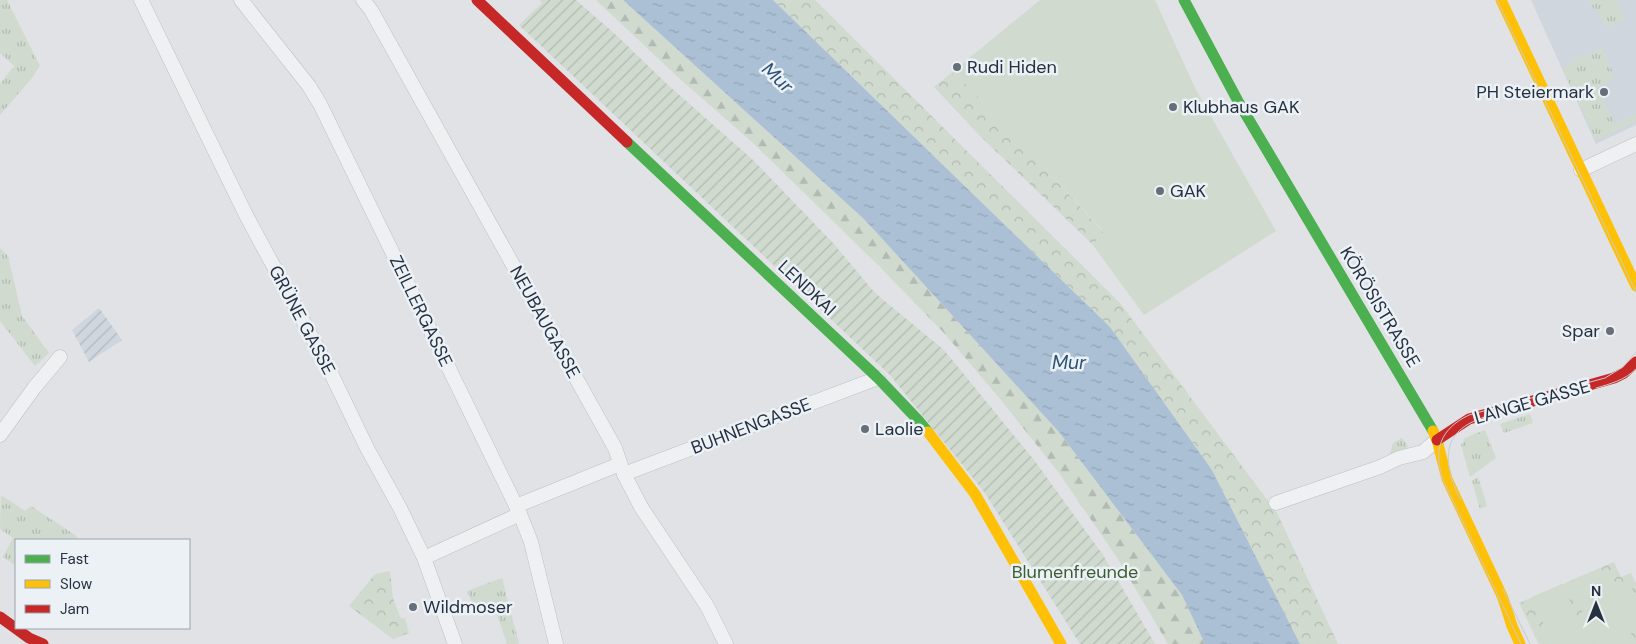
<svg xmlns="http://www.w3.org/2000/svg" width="1636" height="644" font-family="'DM Sans',sans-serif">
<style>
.built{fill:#d0d6dd}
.industrial{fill:url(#industrial-furrows)}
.grass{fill:url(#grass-tufts)}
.forest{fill:url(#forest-firs)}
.park{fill:url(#park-crowns)}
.garden{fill:url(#garden-furrows)}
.pitch{fill:#d0dacf}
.water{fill:url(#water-ripples)}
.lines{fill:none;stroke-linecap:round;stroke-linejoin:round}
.street-casing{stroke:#bec0c3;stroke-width:15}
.street{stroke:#eff0f2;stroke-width:14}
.fast{stroke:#4caf50;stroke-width:11}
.slow{stroke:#ffc107;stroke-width:11}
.jam{stroke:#c62828;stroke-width:11}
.tram{stroke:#c8cacd;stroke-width:1}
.poi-dot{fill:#666e7a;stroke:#ecf1f6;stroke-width:2}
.labels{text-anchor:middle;stroke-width:5;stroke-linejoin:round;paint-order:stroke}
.poi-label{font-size:18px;fill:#253040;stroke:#ecf1f6;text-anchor:start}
.street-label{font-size:18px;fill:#253040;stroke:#ecf1f6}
.park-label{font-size:18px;fill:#3b5d31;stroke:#ecf1f6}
.water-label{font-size:19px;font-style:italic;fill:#2b5078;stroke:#ecf1f6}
</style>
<defs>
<pattern id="industrial-furrows" width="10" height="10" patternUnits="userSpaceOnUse" patternTransform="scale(1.25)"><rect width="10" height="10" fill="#d0d6dd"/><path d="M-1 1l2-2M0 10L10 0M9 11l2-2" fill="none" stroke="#b2b8bf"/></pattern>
<pattern id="grass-tufts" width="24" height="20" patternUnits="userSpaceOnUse" patternTransform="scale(1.25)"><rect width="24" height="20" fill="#d0dacf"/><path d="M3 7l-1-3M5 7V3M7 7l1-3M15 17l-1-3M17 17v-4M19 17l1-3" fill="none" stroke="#b2bbb3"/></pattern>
<pattern id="forest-firs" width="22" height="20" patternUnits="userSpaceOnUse" patternTransform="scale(1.25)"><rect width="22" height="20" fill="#d0dacf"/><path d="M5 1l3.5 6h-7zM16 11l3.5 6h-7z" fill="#b2bbb3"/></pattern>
<pattern id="park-crowns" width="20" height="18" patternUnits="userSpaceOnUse" patternTransform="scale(1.25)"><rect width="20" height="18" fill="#d0dacf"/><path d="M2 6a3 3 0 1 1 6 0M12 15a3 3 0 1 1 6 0" fill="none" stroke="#b2bbb3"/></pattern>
<pattern id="garden-furrows" width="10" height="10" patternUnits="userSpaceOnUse" patternTransform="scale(1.25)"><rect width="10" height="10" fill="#d0dacf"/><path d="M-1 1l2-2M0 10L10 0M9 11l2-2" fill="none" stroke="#b2bbb3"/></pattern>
<pattern id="water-ripples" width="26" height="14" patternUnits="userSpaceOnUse" patternTransform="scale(1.25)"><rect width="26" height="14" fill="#abc0d4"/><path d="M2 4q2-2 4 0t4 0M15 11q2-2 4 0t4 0" fill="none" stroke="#93a5b7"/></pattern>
</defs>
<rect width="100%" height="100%" fill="#e0e2e5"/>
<polygon class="built" points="1531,0 1636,0 1636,125 1596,144"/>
<polygon class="industrial" points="99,308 122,340 89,362 72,330"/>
<g class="grass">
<polygon points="0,0 7,0 40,66 32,78 0,115 0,84 14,66 0,53"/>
<polygon points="1589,0 1616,0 1625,19 1606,28 1596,8 1594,9"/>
<polygon points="1602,48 1615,77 1597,88 1615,124 1636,114 1636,121 1596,140 1562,68 1577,60 1576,57 1582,54 1584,57"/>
<polygon points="0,248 8,256 22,316 49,353 35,366 0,321"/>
<polygon points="1530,414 1533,423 1504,433 1500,424"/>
<polygon points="1485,430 1496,458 1470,477 1461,445 1465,438"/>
<path d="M1402,438l6,8c-2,6 -11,9 -18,8l3,-11z"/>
<polygon points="1478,477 1487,506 1480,509 1472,481"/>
<polygon points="1,495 25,511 31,506 75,535 79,540 16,540 16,566 3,557 13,538 0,529"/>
<polygon points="502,578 517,636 519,644 507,644 494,605 475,610 467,591"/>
</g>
<polygon class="forest" points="596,0 623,0 865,220 1059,432 1182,595 1205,644 1168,644 1118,559 1059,473 1001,400 944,333 879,266 752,142 680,79"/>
<g class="park">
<polygon points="773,0 815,0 1120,303 1277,513 1338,644 1300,644 1212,470 1110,327"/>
<polygon points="950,74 957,75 1017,137 1105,234 1092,244 979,135 934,87"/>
<polygon points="1614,562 1621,577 1631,573 1636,583 1636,644 1539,644 1519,603"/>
<polygon points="390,571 393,598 401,619 405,618 409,633 393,639 349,606 375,574"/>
</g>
<polygon class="garden" points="540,0 576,0 615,34 668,85 752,159 833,243 875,293 944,350 1034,460 1103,555 1155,644 1080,644 985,493 890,375 519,25 542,3"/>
<g class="pitch">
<polygon points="1040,0 1155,0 1196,90 1276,231 1144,315 1092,244 1105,233 1017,137 957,75 950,74"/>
<polygon points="1601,568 1611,589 1629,581 1636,598 1636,621 1627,625 1633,638 1618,644 1597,644 1569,582"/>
<polygon points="1562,584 1590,644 1552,644 1532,597"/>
</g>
<polygon class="water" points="623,0 773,0 1110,327 1212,470 1300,644 1205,644 1182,595 1059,432 865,220"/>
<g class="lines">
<defs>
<g id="street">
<polyline points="141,0 247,217 328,367 367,448 400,508 424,558 455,644"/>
<polyline points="241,0 309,86 320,104 520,514 531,542 556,644"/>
<polyline points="363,0 371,10 615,448 624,474 641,507 707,606 726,644"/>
<polyline points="1581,170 1636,144"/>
<polyline points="0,435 34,388 60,357"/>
<polyline points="624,474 878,378"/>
<polyline points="1276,503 1380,467 1399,458 1423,452 1437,440"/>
<polyline points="516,506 620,464"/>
<polyline points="424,558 520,514"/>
</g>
</defs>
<use href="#street" class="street-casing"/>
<use href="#street" class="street"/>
<g class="fast">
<polyline points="1184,0 1239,103 1433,431"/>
<polyline points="627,142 878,378 918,420 928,432"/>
</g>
<g class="slow">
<polyline points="1501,0 1636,286"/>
<polyline points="1433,431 1437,440 1447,479 1503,598 1512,626 1520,644"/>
<polyline points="928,432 975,494 1061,644"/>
</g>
<g class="jam">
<polyline points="477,0 627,142"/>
<polyline points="1437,440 1469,419 1614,378 1624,373 1636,362"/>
<polyline points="0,617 29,638 43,644"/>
</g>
<g class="tram">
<polyline points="1497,0 1636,292"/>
<path d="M1596,388c14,-4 29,-8 40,-19"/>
<path d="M1460,499c-17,-36 -21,-68 25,-82"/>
<polyline points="1503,589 1530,644"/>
<path d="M1521,644l-78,-164c-10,-30 -3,-51 26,-65l136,-37 18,-11 13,-15"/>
</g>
</g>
<g class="poi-dot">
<circle cx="957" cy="67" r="5"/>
<circle cx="1604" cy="92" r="5"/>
<circle cx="1173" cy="107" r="5"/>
<circle cx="1160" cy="191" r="5"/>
<circle cx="1610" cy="331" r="5"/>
<circle cx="865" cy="429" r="5"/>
<circle cx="413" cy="607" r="5"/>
</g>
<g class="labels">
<g class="poi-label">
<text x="967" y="73">Rudi Hiden</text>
<text x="1594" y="98" text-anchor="end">PH Steiermark</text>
<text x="1183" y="113">Klubhaus GAK</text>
<text x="1170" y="197">GAK</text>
<text x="1600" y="337" text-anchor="end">Spar</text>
<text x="875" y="435">Laolie</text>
<text x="423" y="613">Wildmoser</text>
</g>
<g class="street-label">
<text transform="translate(807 288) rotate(43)" y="6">LENDKAI</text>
<text transform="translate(1380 307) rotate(59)" y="6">KÖRÖSISTRASSE</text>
<text transform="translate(421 311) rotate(64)" y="6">ZEILLERGASSE</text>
<text transform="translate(302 320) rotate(62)" y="6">GRÜNE GASSE</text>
<text transform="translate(545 322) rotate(61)" y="6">NEUBAUGASSE</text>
<text transform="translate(1532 402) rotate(-16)" y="6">LANGE GASSE</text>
<text transform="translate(751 426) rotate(-21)" y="6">BUHNENGASSE</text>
</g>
<g class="park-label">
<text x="1075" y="578">Blumenfreunde</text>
</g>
<g class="water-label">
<text transform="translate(778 77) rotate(43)" y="7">Mur</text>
<text x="1069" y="369">Mur</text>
</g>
</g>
<rect x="15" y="539" width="175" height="90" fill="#ecf1f6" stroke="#9ca4ad"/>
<rect x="25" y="555" width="25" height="8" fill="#4caf50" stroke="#9ca4ad"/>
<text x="60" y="564" font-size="15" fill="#253040">Fast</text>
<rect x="25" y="580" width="25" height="8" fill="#ffc107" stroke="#9ca4ad"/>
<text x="60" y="589" font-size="15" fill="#253040">Slow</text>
<rect x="25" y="605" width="25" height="8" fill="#c62828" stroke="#9ca4ad"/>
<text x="60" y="614" font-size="15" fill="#253040">Jam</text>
<g transform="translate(1596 604)" stroke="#ecf1f6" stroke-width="4" paint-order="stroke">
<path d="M0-4L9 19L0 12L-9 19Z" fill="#253040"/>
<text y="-8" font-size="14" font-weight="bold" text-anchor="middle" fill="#253040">N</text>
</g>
</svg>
